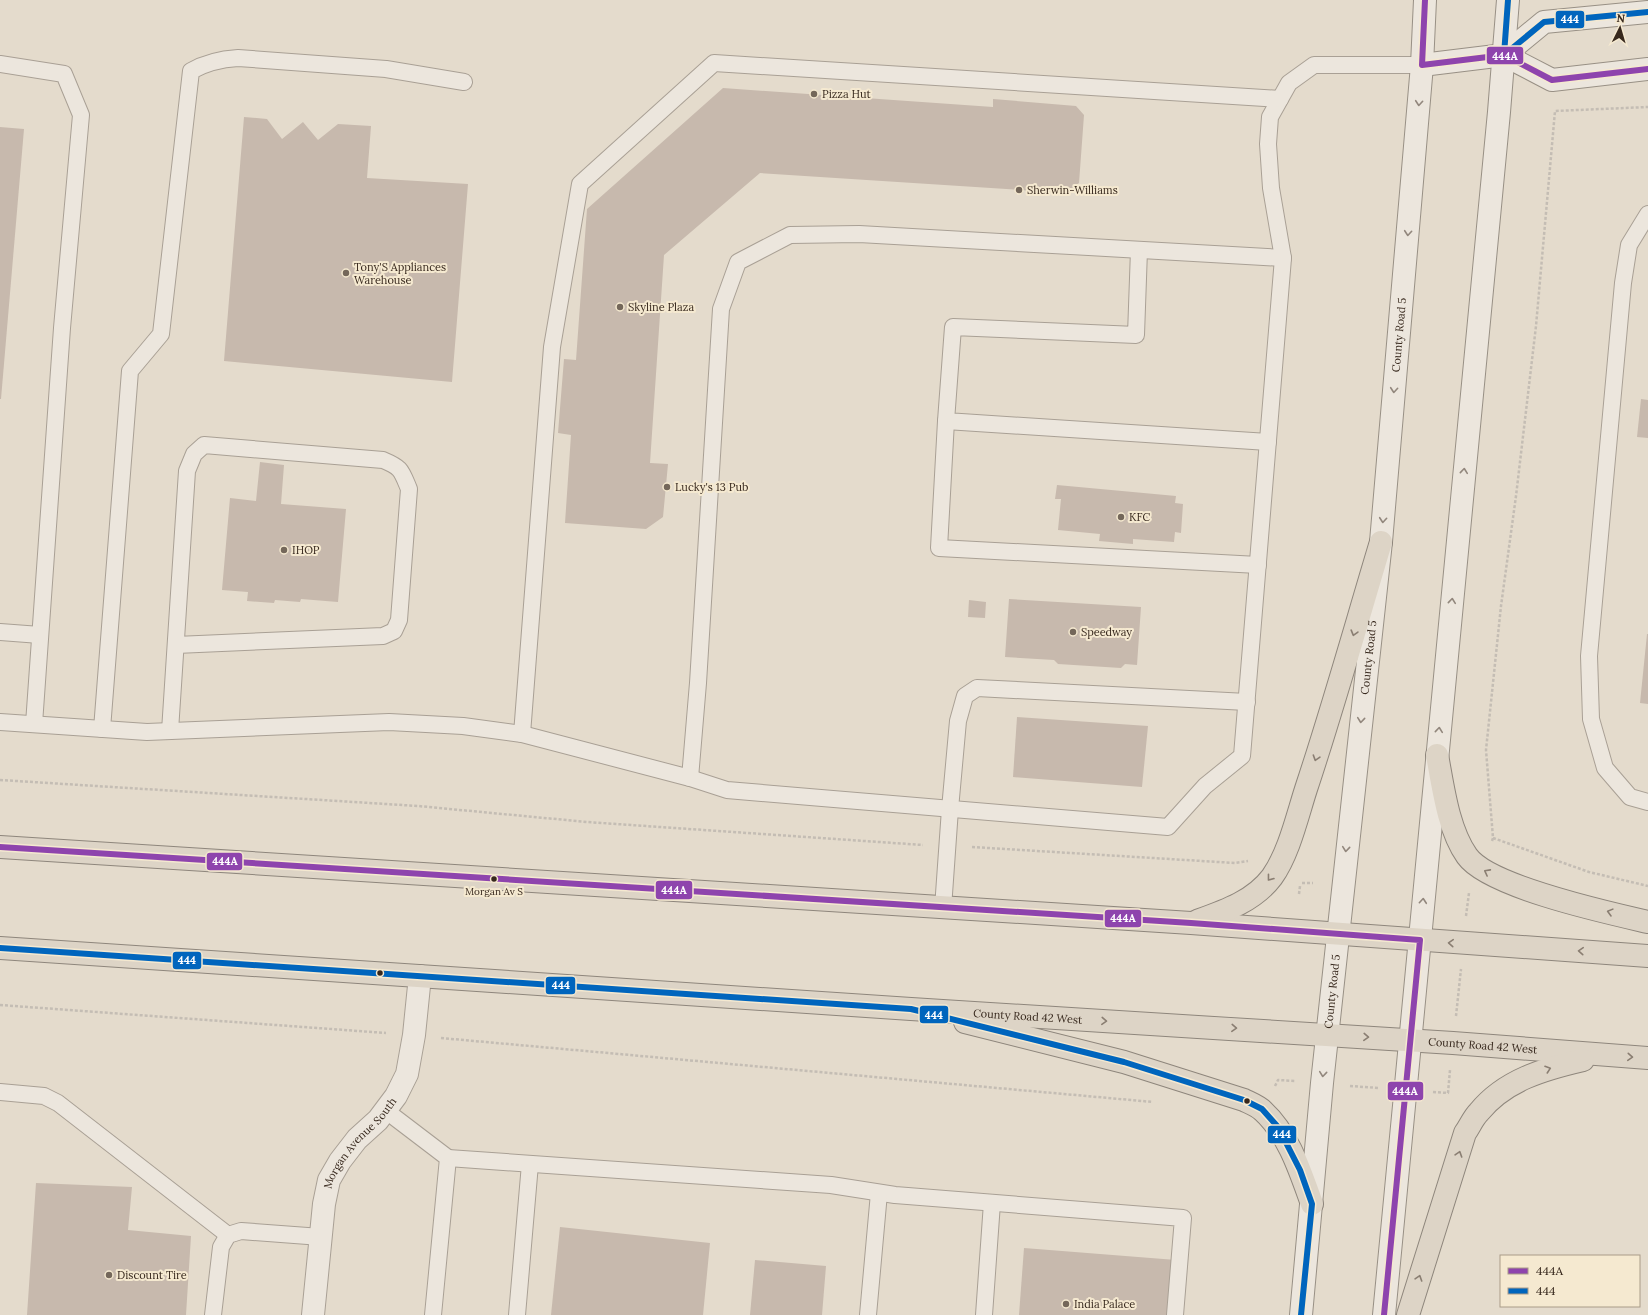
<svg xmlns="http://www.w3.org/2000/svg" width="1648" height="1315" font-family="Lora,serif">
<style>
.building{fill:#c7b9ad}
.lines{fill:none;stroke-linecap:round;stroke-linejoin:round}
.service-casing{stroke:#a9a095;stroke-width:18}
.minor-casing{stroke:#a9a095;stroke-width:24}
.secondary-casing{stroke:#989085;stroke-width:24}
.trunk-casing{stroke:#8e867c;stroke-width:24}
.path{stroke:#c4bdb4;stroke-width:2.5;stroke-dasharray:3 2;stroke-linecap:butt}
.service{stroke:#ece6dd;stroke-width:16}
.minor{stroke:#ece6dd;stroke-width:22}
.secondary{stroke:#ece6dd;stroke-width:22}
.trunk{stroke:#ddd4c6;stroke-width:22}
.bus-1-casing{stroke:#f5e9d0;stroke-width:9}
.bus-2-casing{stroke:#f5e9d0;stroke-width:9}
.bus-1{stroke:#8e44ad;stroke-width:6}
.bus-2{stroke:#0065bd;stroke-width:6}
.oneway{stroke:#92877d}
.oneway2{stroke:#8a7e72}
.poi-dot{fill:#74675a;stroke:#f5e9d0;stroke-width:1.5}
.bus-dot{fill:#37281d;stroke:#f5e9d0;stroke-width:1.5}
.labels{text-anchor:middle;stroke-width:4;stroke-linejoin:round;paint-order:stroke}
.bus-label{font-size:10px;fill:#37281d;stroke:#f5e9d0}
.poi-label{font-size:11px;fill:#37281d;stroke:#f5e9d0;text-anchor:start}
.street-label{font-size:11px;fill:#37281d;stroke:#f5e9d0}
.line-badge{stroke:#f5e9d0;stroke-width:1.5}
.badge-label{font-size:11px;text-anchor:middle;font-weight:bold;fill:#fff}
</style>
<rect width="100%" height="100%" fill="#e4dbcc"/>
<g class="building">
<polygon points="723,88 993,107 993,99 1076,106 1084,115 1079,183 1066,193 760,173 664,255 650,463 668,464 663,517 646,529 565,523 571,435 558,433 564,359 576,360 587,209"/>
<polygon points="244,117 267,119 282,139 303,122 318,140 338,124 371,126 367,178 468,184 452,382 224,361"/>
<polygon points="0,127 24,129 1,399 0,399"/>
<polygon points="1641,399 1648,400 1648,438 1637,437"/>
<polygon points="260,462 284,465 281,504 346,509 338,602 301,599 300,602 275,600 274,603 247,601 248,592 222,590 230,498 256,501"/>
<polygon points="1057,485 1176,496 1175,503 1183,504 1181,533 1175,532 1174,542 1133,539 1133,544 1099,541 1100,534 1058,530 1061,499 1055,499"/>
<polygon points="1009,599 1141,607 1137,665 1125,664 1121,668 1058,664 1054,660 1005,657"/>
<polygon points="969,600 986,602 985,618 968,617"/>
<polygon points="1647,634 1648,634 1648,704 1640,703"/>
<polygon points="1017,717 1148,726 1142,787 1013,777"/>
<polygon points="36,1183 132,1187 128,1230 191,1236 186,1315 27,1315"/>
<polygon points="560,1227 710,1243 703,1315 551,1315"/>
<polygon points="1024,1248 1176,1260 1171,1315 1019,1315"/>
<polygon points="755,1260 826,1266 822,1315 750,1315"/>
</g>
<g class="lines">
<defs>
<g id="service">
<polyline points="0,64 64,74 81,115 62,328 34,724"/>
<polyline points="1648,214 1629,245 1623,283 1589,656 1591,719 1605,768 1630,797 1648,802"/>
<polyline points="1139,250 1136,335 953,327 946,421 1268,442"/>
<polyline points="946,421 939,548 1258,565"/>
<polyline points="0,632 40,635"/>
<polyline points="0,722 147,732 389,722 463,726 522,734 690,778 727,790 1168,827 1205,786 1242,756 1283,258 1271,188 1268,144 1270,117 1289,83 1314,65 1422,65"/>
<path d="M102,729l28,-358 31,-37 30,-263c14,-8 31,-12 47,-13l148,11 78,13"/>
<path d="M170,731l17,-260 7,-17 10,-9 179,15c19,8 18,10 26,29l-10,131 -5,11 -11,5 -207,9"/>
<polyline points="522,734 552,347 580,184 714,63 1280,99"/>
<polyline points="690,778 698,683 721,309 738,262 790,235 859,234 1283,258"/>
<polyline points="943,908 950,809 958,721 965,696 977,688 1247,702"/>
<polyline points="0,1092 44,1096 58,1103 228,1235"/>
<polyline points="385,1110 448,1158 433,1315"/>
<polyline points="448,1158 831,1185 895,1195 1183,1218 1175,1315"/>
<polyline points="213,1315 221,1247 228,1235 241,1231 321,1237"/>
<polyline points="517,1315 530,1164"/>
<polyline points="868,1315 879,1193"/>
<polyline points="984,1315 992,1203"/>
</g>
<g id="minor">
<path id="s1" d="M313,1315l11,-111 5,-24 11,-19 17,-22 21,-19 18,-24 11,-22 7,-39 6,-59"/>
</g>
<g id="secondary">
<polyline points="1504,55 1544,22 1648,12"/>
<polyline points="1422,65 1504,55 1552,80 1648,69"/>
<path id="s2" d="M1301,1315l21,-232 59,-541 41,-477 3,-65"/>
<polyline points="1384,1315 1499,112 1508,0"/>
</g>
<g id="trunk">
<path d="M1437,755c6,32 11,74 30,101 22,31 142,57 181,66"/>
<polyline points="0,847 1191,923 1648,956"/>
<path d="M1197,921c28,-10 57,-20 75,-44 17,-24 25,-60 34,-88 27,-81 50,-164 75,-247"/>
<path id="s3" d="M0,948l911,61 542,34 195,15"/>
<path d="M965,1022l159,40 120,38c6,3 14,6 19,11 26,24 37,60 49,93"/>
<path d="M1408,1315l57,-182c5,-7 8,-15 14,-21 26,-32 65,-43 104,-52"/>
</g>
</defs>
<use href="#service" class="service-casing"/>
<use href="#minor" class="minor-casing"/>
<use href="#secondary" class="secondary-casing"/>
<use href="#trunk" class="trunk-casing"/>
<g class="path">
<polyline points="0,780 418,806 587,822 923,845"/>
<polyline points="1493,838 1589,872 1648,886"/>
<polyline points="1492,841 1493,838 1486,750 1501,606 1516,496 1536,326 1555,111 1648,107"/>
<polyline points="972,847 1235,863 1248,861"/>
<polyline points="1302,883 1313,883"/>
<polyline points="1299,894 1300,886"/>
<polyline points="1466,916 1469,893"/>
<polyline points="0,1005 386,1033"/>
<polyline points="1456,1016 1461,969"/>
<polyline points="441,1038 1153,1102"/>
<polyline points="1275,1086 1278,1080 1295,1081"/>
<polyline points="1350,1086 1379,1088"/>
<polyline points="1433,1092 1448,1093 1450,1070"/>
</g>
<use href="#service" class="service"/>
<use href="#minor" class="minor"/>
<use href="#secondary" class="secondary"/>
<use href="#trunk" class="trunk"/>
<defs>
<g id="bus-1">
<polyline points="1425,0 1422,65 1504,55 1552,80 1648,69"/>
<polyline points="0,847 1191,923 1420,940 1384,1315"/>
</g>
<g id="bus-2">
<polyline points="1504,55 1544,22 1648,12"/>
<polyline points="1504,55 1508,0"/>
<polyline points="0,948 911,1009 1124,1062 1244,1100 1262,1109 1278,1127 1300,1170 1312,1204 1301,1315"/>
</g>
</defs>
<use href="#bus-1" class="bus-1-casing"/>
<use href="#bus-2" class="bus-2-casing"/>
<use href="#bus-1" class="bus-1"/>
<use href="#bus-2" class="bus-2"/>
</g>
<defs><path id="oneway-chevron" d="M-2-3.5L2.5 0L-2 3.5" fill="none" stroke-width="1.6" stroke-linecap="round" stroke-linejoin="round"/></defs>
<g class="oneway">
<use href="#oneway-chevron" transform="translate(1419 103) rotate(95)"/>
<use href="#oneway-chevron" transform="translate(1408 233) rotate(95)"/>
<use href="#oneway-chevron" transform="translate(1394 390) rotate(95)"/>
<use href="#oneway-chevron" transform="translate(1464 471) rotate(-84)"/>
<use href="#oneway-chevron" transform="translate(1383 520) rotate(95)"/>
<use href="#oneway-chevron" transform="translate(1452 601) rotate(-84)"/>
<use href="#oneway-chevron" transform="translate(1361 720) rotate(96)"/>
<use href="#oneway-chevron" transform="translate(1439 730) rotate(-84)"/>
<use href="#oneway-chevron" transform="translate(1346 849) rotate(96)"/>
<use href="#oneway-chevron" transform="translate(1423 901) rotate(-85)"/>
<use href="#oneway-chevron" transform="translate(1323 1074) rotate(96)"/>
</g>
<g class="oneway2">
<use href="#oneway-chevron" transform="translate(1354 633) rotate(106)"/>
<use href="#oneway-chevron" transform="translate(1316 758) rotate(108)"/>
<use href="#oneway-chevron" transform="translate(1487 872) rotate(-152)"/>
<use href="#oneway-chevron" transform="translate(1270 878) rotate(128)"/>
<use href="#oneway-chevron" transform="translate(1610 912) rotate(-165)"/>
<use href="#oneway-chevron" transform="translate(1451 943) rotate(-176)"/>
<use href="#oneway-chevron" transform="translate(1581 951) rotate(-176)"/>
<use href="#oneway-chevron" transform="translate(1104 1021) rotate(3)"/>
<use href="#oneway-chevron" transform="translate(1234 1028) rotate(3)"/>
<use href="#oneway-chevron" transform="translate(1366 1037) rotate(3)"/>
<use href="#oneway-chevron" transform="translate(1630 1057) rotate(4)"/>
<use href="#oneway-chevron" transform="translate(1548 1069) rotate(-19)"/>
<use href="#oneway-chevron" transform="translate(1459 1154) rotate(-72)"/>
<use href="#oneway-chevron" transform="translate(1419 1278) rotate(-72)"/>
</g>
<g class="poi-dot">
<circle cx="814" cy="94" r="4"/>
<circle cx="1019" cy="190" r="4"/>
<circle cx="346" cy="273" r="4"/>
<circle cx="620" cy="307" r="4"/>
<circle cx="667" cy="487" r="4"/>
<circle cx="1121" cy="517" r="4"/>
<circle cx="284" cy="550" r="4"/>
<circle cx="1073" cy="632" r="4"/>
<circle cx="109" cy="1275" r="4"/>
<circle cx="1066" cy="1304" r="4"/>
</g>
<g class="bus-dot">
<circle cx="494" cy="879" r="3.5"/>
<circle cx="380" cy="973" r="3.5"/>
<circle cx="1247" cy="1101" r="3.5"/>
</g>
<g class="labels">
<g class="bus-label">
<text x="494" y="895">Morgan Av S</text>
</g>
<g class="poi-label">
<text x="822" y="98">Pizza Hut</text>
<text x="1027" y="194">Sherwin-Williams</text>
<text x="354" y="271">Tony'S Appliances<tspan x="354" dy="13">Warehouse</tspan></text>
<text x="628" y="311">Skyline Plaza</text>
<text x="675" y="491">Lucky's 13 Pub</text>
<text x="1129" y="521">KFC</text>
<text x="292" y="554">IHOP</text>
<text x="1081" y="636">Speedway</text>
<text x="117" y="1279">Discount Tire</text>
<text x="1074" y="1308">India Palace</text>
</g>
<g class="street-label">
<text dy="4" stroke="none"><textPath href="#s2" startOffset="985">County Road 5</textPath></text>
<text dy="4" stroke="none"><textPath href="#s2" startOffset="661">County Road 5</textPath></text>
<text dy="4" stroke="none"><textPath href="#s2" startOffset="325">County Road 5</textPath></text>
<text dy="4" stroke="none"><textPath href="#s3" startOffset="1030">County Road 42 West</textPath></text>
<text dy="4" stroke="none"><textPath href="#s3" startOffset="1486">County Road 42 West</textPath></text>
<text dy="4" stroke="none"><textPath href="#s1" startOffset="184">Morgan Avenue South</textPath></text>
</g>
</g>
<g class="line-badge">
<rect x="1555" y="10" width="30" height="19" rx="4" fill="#0065bd"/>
<rect x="1486" y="46" width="38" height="19" rx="4" fill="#8e44ad"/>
<rect x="206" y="852" width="37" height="19" rx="4" fill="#8e44ad"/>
<rect x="655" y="880" width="38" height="20" rx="4" fill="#8e44ad"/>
<rect x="1104" y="909" width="38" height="19" rx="4" fill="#8e44ad"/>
<rect x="172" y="951" width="30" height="19" rx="4" fill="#0065bd"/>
<rect x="545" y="976" width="31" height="19" rx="4" fill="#0065bd"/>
<rect x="919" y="1005" width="30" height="19" rx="4" fill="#0065bd"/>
<rect x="1387" y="1081" width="37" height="20" rx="4" fill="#8e44ad"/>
<rect x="1267" y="1125" width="30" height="19" rx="4" fill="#0065bd"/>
</g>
<g class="badge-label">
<text x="1570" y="23">444</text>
<text x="1505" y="60">444A</text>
<text x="225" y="865">444A</text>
<text x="674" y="894">444A</text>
<text x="1123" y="922">444A</text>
<text x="187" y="964">444</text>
<text x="561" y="989">444</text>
<text x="934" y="1019">444</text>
<text x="1405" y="1095">444A</text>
<text x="1282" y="1138">444</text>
</g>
<rect x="1500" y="1255" width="140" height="52" fill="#f5e9d0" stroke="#a99c88"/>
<rect x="1508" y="1268" width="20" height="6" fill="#8e44ad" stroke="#a99c88"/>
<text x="1536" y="1275" font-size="12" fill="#37281d">444A</text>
<rect x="1508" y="1288" width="20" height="6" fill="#0065bd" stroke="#a99c88"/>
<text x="1536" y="1295" font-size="12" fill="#37281d">444</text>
<g transform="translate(1620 28) rotate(5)" stroke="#f5e9d0" stroke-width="3" paint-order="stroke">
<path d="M0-3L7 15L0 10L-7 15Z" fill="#37281d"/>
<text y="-6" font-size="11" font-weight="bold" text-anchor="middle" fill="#37281d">N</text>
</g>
</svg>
